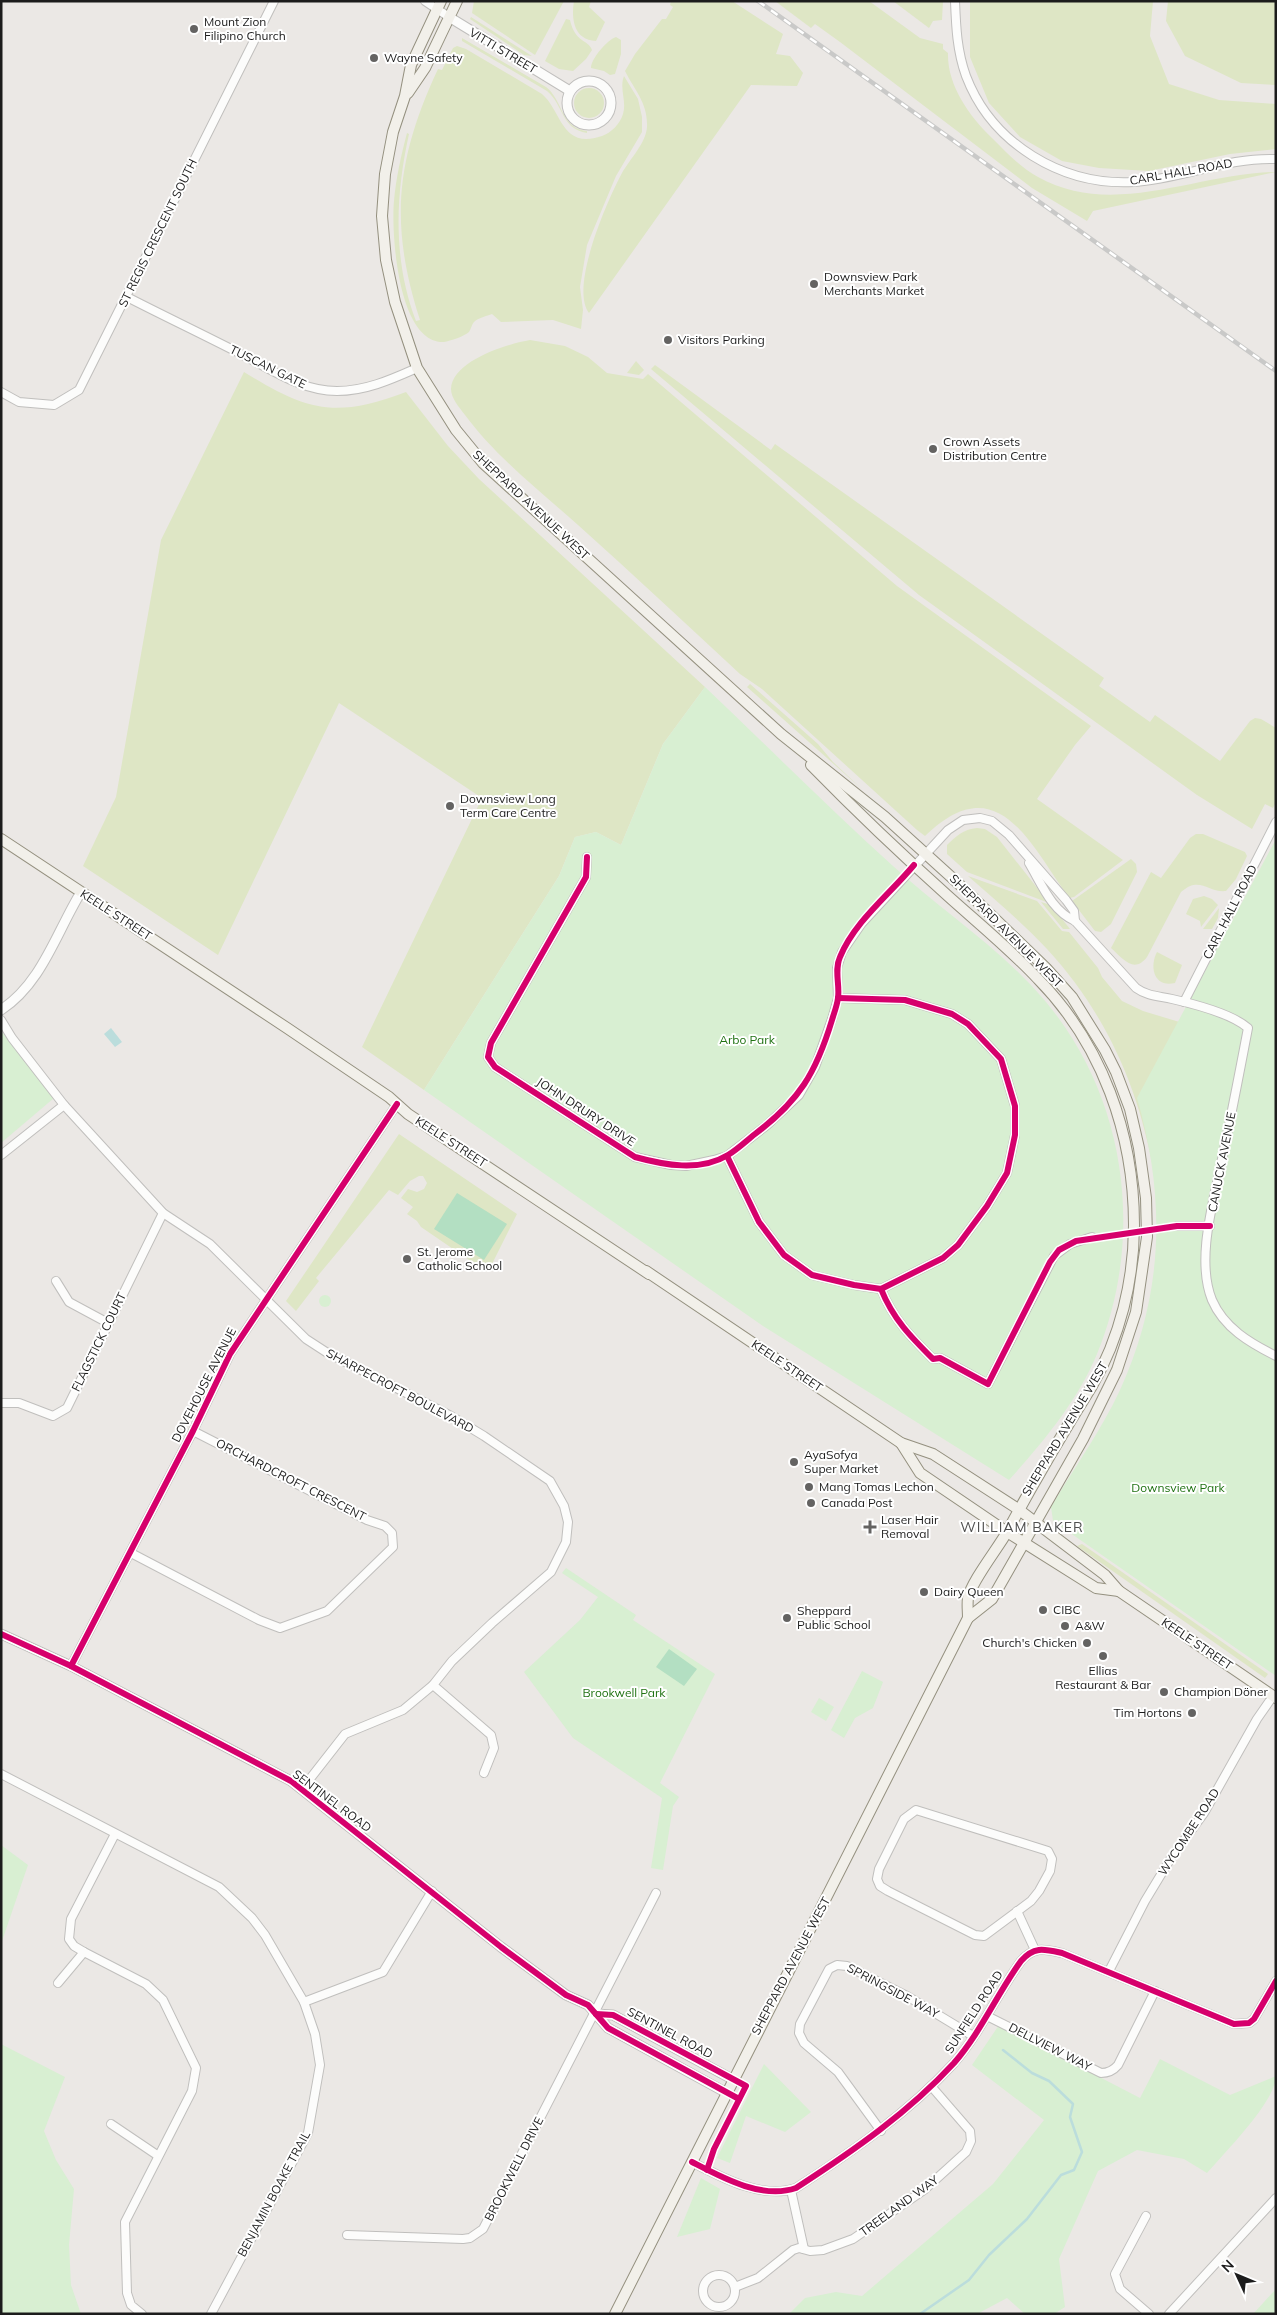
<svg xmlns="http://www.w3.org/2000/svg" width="1277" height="2315" font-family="Mulish,sans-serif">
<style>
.grass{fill:#dee6c5}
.park{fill:#d8efd2}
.pitch{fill:#b3dfc2}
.water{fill:#bbdddc}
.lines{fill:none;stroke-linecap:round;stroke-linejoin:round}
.stream{stroke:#bbdddc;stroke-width:2.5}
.minor-casing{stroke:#c0bfbd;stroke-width:10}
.tertiary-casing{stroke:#c0bfbd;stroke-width:11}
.secondary-casing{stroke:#94907f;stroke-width:12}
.minor{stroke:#fcfcfb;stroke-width:8}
.tertiary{stroke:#fcfcfb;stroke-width:9}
.secondary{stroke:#f2f0ea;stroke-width:10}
.rail-casing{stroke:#c9c9c8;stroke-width:4.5}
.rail{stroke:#fff;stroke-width:2.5;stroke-dasharray:8;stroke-linecap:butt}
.cycleway-casing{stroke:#fff;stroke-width:9}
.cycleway{stroke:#d6006c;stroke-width:6}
.poi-dot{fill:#646362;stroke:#fff;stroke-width:2}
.labels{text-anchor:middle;stroke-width:4;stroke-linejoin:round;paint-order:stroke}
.poi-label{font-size:12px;fill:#1c1c1c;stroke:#fff;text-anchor:start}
.street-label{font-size:12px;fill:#1c1c1c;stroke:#fff}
.park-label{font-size:12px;fill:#207213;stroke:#fff}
.neighbourhood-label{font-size:14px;letter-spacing:1px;fill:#4f4f4f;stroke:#fff}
</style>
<rect width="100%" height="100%" fill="#ebe8e5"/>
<g class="grass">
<polygon points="474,1 564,1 535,55 472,13"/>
<path d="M574,1h17l-2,6 16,15 -9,19c-22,-1 -25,-22 -22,-40z"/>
<path d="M671,1h61l51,33 -7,20 14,2 13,17 -6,13 -46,-1 -162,228c-20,-26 19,-114 33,-140 8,-14 24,-30 25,-46 1,-24 -12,-36 -22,-56l10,-17 27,-35h4l7,-12 -3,-2z"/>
<path d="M775,1h94l51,37 23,6v5l5,4c-1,32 21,63 44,85 14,14 28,29 46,39 75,42 159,-4 238,-5l-183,39 -6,10 -55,-33 -192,-146 -25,-18 -4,4z"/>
<polygon points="893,1 943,1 942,20 933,21 929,28"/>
<polygon points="970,1 1153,1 1150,36 1169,84 1219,100 1276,104 1276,149 1230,154 1149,171 1099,168 1062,161 1020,137 989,103 970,57"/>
<polygon points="1168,1 1276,1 1276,85 1241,83 1185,56 1166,21"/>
<polygon points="471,17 532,56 524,55 470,19"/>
<path d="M566,19l4,1c5,23 18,19 22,30l-6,9 -13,12 -14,-2 -14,-8z"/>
<path d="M616,37l5,3v14l-6,20 -5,1 -6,-4 -13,-3c0,-9 16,-28 25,-31z"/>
<path d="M462,38l84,49c17,13 15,42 41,44v2c-26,-4 -23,-28 -40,-42l-85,-50z"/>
<path d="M457,46l9,3 76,45c20,17 19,56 60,42 9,-3 18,-12 21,-22 4,-13 -4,-25 1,-38l14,23 4,18v15l-26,44 -29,69 -7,42 3,23 -2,19 -28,-9 -52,2 -9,-8c-5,2 -14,4 -18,8 -2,2 -3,7 -5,10 -4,4 -19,9 -25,10 -46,2 -53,-109 -50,-141 2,-23 7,-45 13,-68l2,1c-14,63 -16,127 7,187l4,-1c-31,-96 -24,-161 18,-251l4,1 11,-22z"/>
<circle cx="589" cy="103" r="15"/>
<path d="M530,340l35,6 23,11 19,16 36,6 5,-5 249,212 194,140 -16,19 -38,54 86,61 -49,37 -5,1c-40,-56 -72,-132 -144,-62l-8,-6 -155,-141 -22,-15c-54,-50 -107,-100 -162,-149 -38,-34 -82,-68 -113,-110 -6,-8 -14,-17 -14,-26 1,-28 56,-45 79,-49z"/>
<polygon points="636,361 644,370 639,375 627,373"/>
<polygon points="655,365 771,450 775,444 1104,678 1099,686 1150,722 1155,715 1220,761 1250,721 1255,718 1261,719 1276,728 1276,802 1273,808 1265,804 1252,829 1197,795 919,595 651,369"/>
<path d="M244,372c63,39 90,47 162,20l42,54 31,33 226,208 -42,57 -42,101 -25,-13 -21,5 -16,39 -135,214 -62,-43 120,-249 -143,-95 -121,252 -135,-89 33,-69 45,-257z"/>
<polygon points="750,684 818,744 833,762 863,790 747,687"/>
<path d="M977,828l8,1 12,8 52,66 -82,-31 -20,-18v-9c9,-9 17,-16 30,-17z"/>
<path d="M1196,834h7l42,18 2,4 -11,23 -10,12c-18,2 -26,-16 -45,1l-34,65c-13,17 -24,2 -36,-9l40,-76 10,6 29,-40z"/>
<polygon points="1131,859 1136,864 1137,872 1111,924 1101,932 1095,931 1072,901"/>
<path d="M968,876l69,25 25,30 7,1 29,36 4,9 20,24 21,10 43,13 -32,149c-15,-85 -48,-160 -107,-224 -24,-26 -52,-49 -79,-73z"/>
<polygon points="1204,896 1212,899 1218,905 1201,927 1200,921 1186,914 1193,899"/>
<polygon points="1041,902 1051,905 1070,929 1063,929"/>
<polygon points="1219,908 1218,918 1212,929 1203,929"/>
<path d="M1157,952l25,13 -7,18c-21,5 -26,-16 -18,-31z"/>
<polygon points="399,1134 517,1214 490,1268 485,1270 478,1266 421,1227 417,1221 407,1214 413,1207 401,1198 408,1189 417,1192 424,1189 427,1183 423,1176 419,1176 410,1181 398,1195 389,1190 316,1278 319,1281 296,1311 286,1301"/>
<polygon points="1082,1544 1268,1674 1265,1678 1077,1546"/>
</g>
<g class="park">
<path d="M705,687c63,60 124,121 188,179 50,46 109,83 153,136 81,97 99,235 51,352 -20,48 -54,88 -88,126l-246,-154 -339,-236 135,-214 16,-39 21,-5 25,13 42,-101z"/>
<path d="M1276,839v837l-223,-155 -2,-14c23,-39 50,-76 69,-117 44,-96 46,-192 17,-292z"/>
<polygon points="1,1031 54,1098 1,1143"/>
<circle cx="325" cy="1301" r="6"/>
<polygon points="566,1568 636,1615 633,1620 715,1674 660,1783 679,1797 673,1806 663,1870 651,1868 662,1798 573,1738 524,1672 580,1620 598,1597 562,1573"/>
<polygon points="862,1671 883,1682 873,1708 855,1718 844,1738 831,1730"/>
<polygon points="819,1698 834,1707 826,1721 811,1712"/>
<polygon points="1,1845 28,1865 1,1944"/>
<path d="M999,2025l141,73 20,-39 70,36 46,-19c0,25 -52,77 -69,97l-23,-14 -47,-9 -39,21 -39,88 6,48 -11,7h-29l-18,-16 -30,16h-188l16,-16 31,-6 26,4 131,-112 51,-64 -72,-55z"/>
<polygon points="1,2044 65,2077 44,2131 56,2160 74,2189 69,2245 71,2285 81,2314 1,2314"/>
<polygon points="764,2064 811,2112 785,2132 746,2116 730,2163 717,2158"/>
<polygon points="701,2178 720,2189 710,2229 677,2237"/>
<polygon points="1276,2289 1276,2314 1253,2314"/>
</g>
<g class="pitch">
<polygon points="457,1193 507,1224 484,1260 434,1229"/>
<polygon points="669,1649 697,1669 684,1686 656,1667"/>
</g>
<polygon class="water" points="111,1028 122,1042 115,1047 104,1034"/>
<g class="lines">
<polyline class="stream" points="920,2314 969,2280 989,2255 1027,2219 1061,2175 1074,2170 1082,2152 1070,2117 1073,2104 1049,2081 1032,2073 1003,2050"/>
<defs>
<g id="minor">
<polyline points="425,1 449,17"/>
<path d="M955,1c1,26 2,50 11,75 26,68 96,110 168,106 48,-3 93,-25 142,-23"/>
<path d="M127,297c37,19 75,37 112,56 32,16 62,38 98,38 29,0 55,-12 80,-23"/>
<polyline points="1,392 19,402 54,405 79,390 274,1"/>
<polyline points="587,857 586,877 491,1043 488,1057 495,1067 635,1157 671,1165 686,1166 714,1160 727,1156 767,1125 799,1095 815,1067 832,1019 838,998 837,968 842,952 862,923 948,830 963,820 980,818 992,821 1009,835 1066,900 1074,911 1075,921"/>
<path d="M1029,863c13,22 23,48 46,58l61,67c11,8 23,8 36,11 22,5 59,14 76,29 -8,42 -16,84 -25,126 -8,43 -28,104 -11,146 12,28 38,43 64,56"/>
<polyline points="1184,1002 1276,822"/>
<polyline points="1,1020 12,1038 64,1105 163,1213 210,1244 306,1339 326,1352 451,1416 484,1436 550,1481 564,1506 568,1522 566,1542 551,1572 492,1623 452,1661 433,1685 403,1710 345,1734 302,1789"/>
<polyline points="1,1155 64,1105"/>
<polyline points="727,1156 759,1222 784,1255 812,1275 854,1285 881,1289 943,1258 958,1245 987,1206 1007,1173 1015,1135 1015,1106 1001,1059 968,1024 952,1014 905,1000 838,998"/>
<polyline points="1177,1226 1210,1226"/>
<polyline points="56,1281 69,1302 108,1323"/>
<path d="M881,1289c12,30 30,48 52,70l7,-1 48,26 66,-128 16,-12 22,-7"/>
<polyline points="1,1403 19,1403 53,1416 67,1408 163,1213"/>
<polyline points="131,1553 259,1620 280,1628 327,1611 393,1547 392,1533 385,1526 367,1520 193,1431"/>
<polyline points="71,1666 193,1431 230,1354 397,1104"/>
<polyline points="433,1685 491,1735 494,1748 484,1773"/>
<polyline points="1,1774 219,1887 252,1918 265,1935 304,2002 315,2034 320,2065 308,2133 211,2314"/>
<polygon points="916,1810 1048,1851 1052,1859 1050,1871 1039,1891 1031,1901 984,1936 975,1935 888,1891 880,1886 877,1879 879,1869 904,1819"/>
<polyline points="115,1834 71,1919 69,1939 74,1946 84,1952 146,1984 163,2000 196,2068 192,2091 125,2222 127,2293 131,2305 142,2314"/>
<polyline points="1017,1911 1035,1950"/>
<polyline points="1109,1971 1145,1901 1171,1858 1204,1813 1257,1719 1273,1696"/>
<polyline points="58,1983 84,1952"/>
<polyline points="304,2002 383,1972 432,1891"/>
<path d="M987,2016l114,57c7,0 12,-2 17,-8l37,-74"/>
<polyline points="111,2124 157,2155"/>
<polyline points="881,2131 838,2072 804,2043 799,2033 800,2024 829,1969 837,1965 847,1966 907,1996 973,2036"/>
<path d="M692,2162c29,15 70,38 104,26 57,-37 112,-75 158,-125 27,-31 43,-69 67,-102 13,-15 23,-12 41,-8l172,71 15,-1 5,-4 22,-38"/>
<polyline points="791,2190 804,2249"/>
<polyline points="1146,2216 1115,2274 1120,2289 1149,2314"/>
<polyline points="347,2235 463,2239 470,2238 483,2229 656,1893"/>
<circle cx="719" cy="2291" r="16"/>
<polyline points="735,2287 758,2278 793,2250 799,2248 810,2251 823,2250 853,2239 924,2190 966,2152 971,2141 970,2131 931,2086"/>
<polyline points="1169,2314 1276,2198"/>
</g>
<g id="tertiary">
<polyline points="449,17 570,91"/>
<circle cx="589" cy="103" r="22"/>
<path d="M1,1010c41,-27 55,-77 80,-118"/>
<polyline points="1,1634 71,1666 291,1781 501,1947 566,1995 588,2005 608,2028 725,2092"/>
<polyline points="596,2014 613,2015 732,2079"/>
</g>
<g id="secondary">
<polyline points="441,1 411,65 405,96 393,132 385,174 382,216 386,260 395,302 417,368 456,430 483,463 781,734 885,817 960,885 1046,968 1072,997 1105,1050 1116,1072 1130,1109 1139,1148 1146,1198 1147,1237 1136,1312 1117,1370 1083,1439 992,1599 968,1618"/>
<polyline points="408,93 425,68 457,1"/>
<polyline points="1,839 287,1028 389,1097 408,1114 649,1274"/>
<polyline points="646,1271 901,1443 933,1454 1018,1509 1105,1575 1119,1591 1276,1698"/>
<polyline points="901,1443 920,1473 1007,1532 1096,1588 1119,1591"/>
<path d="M615,2314l353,-696c0,-7 -1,-14 0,-20 3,-16 30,-50 39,-66 27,-50 55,-98 85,-146 28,-48 42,-106 42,-161 0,-91 -32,-181 -96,-246 -28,-30 -60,-56 -90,-83 -48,-43 -92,-85 -137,-131"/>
</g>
</defs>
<use href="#minor" class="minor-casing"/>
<use href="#tertiary" class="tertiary-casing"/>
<use href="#secondary" class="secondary-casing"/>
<use href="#minor" class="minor"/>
<use href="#tertiary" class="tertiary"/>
<use href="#secondary" class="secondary"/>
<defs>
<polyline id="rail" points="758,1 1276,371"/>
</defs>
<use href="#rail" class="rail-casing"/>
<use href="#rail" class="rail"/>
<defs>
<g id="cycleway">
<path d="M587,857l-1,20 -95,166 -3,14 7,10 140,90c29,8 65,15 93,-2 10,-6 18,-14 27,-21 44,-33 61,-61 77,-114 2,-7 5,-14 6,-22 2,-13 -4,-28 2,-41 15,-36 49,-62 74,-92"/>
<polyline points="727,1156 759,1222 784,1255 812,1275 854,1285 881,1289 943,1258 958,1245 987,1206 1007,1173 1015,1135 1015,1106 1001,1059 968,1024 952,1014 905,1000 838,998"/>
<path d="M881,1289c12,30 30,48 52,70l7,-1 48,26 62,-122 9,-12 17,-9 101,-15h33"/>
<polyline points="1,1634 71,1666 291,1781 501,1947 566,1995 588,2005 608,2028 739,2099"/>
<polyline points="71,1666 193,1431 230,1354 397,1104"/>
<polyline points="596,2014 613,2015 746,2086 714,2149 707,2170"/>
<path d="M692,2162c29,15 70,38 104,26 57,-37 112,-75 158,-125 27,-31 43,-69 67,-102 13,-15 23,-12 41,-8l172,71 15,-1 5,-4 22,-38"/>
</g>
</defs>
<use href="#cycleway" class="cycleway-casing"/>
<use href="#cycleway" class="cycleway"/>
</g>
<g class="poi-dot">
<circle cx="194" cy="29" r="5"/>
<circle cx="374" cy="58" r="5"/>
<circle cx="814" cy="284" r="5"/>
<circle cx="668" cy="340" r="5"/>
<circle cx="933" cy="449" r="5"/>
<circle cx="450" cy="806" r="5"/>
<circle cx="407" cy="1259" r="5"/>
<circle cx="794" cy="1462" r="5"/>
<circle cx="809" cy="1487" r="5"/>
<circle cx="811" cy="1503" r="5"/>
<path d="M867.5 1519.5h5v5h5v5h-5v5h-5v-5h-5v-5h5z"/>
<circle cx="924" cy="1592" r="5"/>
<circle cx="1043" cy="1610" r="5"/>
<circle cx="787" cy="1618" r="5"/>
<circle cx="1065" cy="1626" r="5"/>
<circle cx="1087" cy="1643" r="5"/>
<circle cx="1103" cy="1656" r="5"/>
<circle cx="1164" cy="1692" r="5"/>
<circle cx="1192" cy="1713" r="5"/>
</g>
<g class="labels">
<g class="poi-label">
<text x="204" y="26">Mount Zion<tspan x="204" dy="14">Filipino Church</tspan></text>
<text x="384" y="62">Wayne Safety</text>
<text x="824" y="281">Downsview Park<tspan x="824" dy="14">Merchants Market</tspan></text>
<text x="678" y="344">Visitors Parking</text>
<text x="943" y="446">Crown Assets<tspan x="943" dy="14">Distribution Centre</tspan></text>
<text x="460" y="803">Downsview Long<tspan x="460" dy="14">Term Care Centre</tspan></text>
<text x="417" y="1256">St. Jerome<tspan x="417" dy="14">Catholic School</tspan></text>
<text x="804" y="1459">AyaSofya<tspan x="804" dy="14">Super Market</tspan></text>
<text x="819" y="1491">Mang Tomas Lechon</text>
<text x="821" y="1507">Canada Post</text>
<text x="881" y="1524">Laser Hair<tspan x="881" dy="14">Removal</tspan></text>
<text x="934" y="1596">Dairy Queen</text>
<text x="1053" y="1614">CIBC</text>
<text x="797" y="1615">Sheppard<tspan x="797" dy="14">Public School</tspan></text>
<text x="1075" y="1630">A&amp;W</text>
<text x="1077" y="1647" text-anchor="end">Church's Chicken</text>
<text x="1103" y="1675" text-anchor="middle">Ellias<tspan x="1103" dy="14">Restaurant &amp; Bar</tspan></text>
<text x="1174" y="1696">Champion Döner</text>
<text x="1182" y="1717" text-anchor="end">Tim Hortons</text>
</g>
<g class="street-label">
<text transform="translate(503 51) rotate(31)" y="4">VITTI STREET</text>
<text transform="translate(1181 172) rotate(-10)" y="4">CARL HALL ROAD</text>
<text transform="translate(158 233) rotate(-64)" y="4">ST REGIS CRESCENT SOUTH</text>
<text transform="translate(268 367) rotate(26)" y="4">TUSCAN GATE</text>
<text transform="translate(531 505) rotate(43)" y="4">SHEPPARD AVENUE WEST</text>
<text transform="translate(1230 912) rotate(-63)" y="4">CARL HALL ROAD</text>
<text transform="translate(116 915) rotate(33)" y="4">KEELE STREET</text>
<text transform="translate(1006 931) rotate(45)" y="4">SHEPPARD AVENUE WEST</text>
<text transform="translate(586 1112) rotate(33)" y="4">JOHN DRURY DRIVE</text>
<text transform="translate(451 1142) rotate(33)" y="4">KEELE STREET</text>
<text transform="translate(1222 1162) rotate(-79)" y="4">CANUCK AVENUE</text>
<text transform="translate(99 1342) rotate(-64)" y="4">FLAGSTICK COURT</text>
<text transform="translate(787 1366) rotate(34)" y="4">KEELE STREET</text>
<text transform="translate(204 1385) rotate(-63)" y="4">DOVEHOUSE AVENUE</text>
<text transform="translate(400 1391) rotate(28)" y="4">SHARPECROFT BOULEVARD</text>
<text transform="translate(1065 1429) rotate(-59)" y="4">SHEPPARD AVENUE WEST</text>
<text transform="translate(291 1480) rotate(27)" y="4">ORCHARDCROFT CRESCENT</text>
<text transform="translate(1197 1644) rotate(34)" y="4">KEELE STREET</text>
<text transform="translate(332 1801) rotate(37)" y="4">SENTINEL ROAD</text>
<text transform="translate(1189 1832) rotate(-57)" y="4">WYCOMBE ROAD</text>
<text transform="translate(791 1966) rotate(-62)" y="4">SHEPPARD AVENUE WEST</text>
<text transform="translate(893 1991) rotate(28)" y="4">SPRINGSIDE WAY</text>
<text transform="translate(974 2012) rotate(-57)" y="4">SUNFIELD ROAD</text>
<text transform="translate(670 2033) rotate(28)" y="4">SENTINEL ROAD</text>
<text transform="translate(1050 2047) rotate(27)" y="4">DELLVIEW WAY</text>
<text transform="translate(514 2169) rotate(-63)" y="4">BROOKWELL DRIVE</text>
<text transform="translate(274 2194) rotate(-62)" y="4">BENJAMIN BOAKE TRAIL</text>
<text transform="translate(899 2206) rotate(-36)" y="4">TREELAND WAY</text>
</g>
<g class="park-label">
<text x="747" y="1044">Arbo Park</text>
<text x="1178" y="1492">Downsview Park</text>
<text x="624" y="1697">Brookwell Park</text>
</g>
<g class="neighbourhood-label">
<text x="1022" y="1532">WILLIAM BAKER</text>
</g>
</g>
<rect width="1277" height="2315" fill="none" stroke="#1c1c1c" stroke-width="5"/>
<g transform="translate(1237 2275) rotate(314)" stroke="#ffffff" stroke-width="4" paint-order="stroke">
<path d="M0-4L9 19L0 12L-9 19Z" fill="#1c1c1c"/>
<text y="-8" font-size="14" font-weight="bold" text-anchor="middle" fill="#1c1c1c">N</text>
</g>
</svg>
